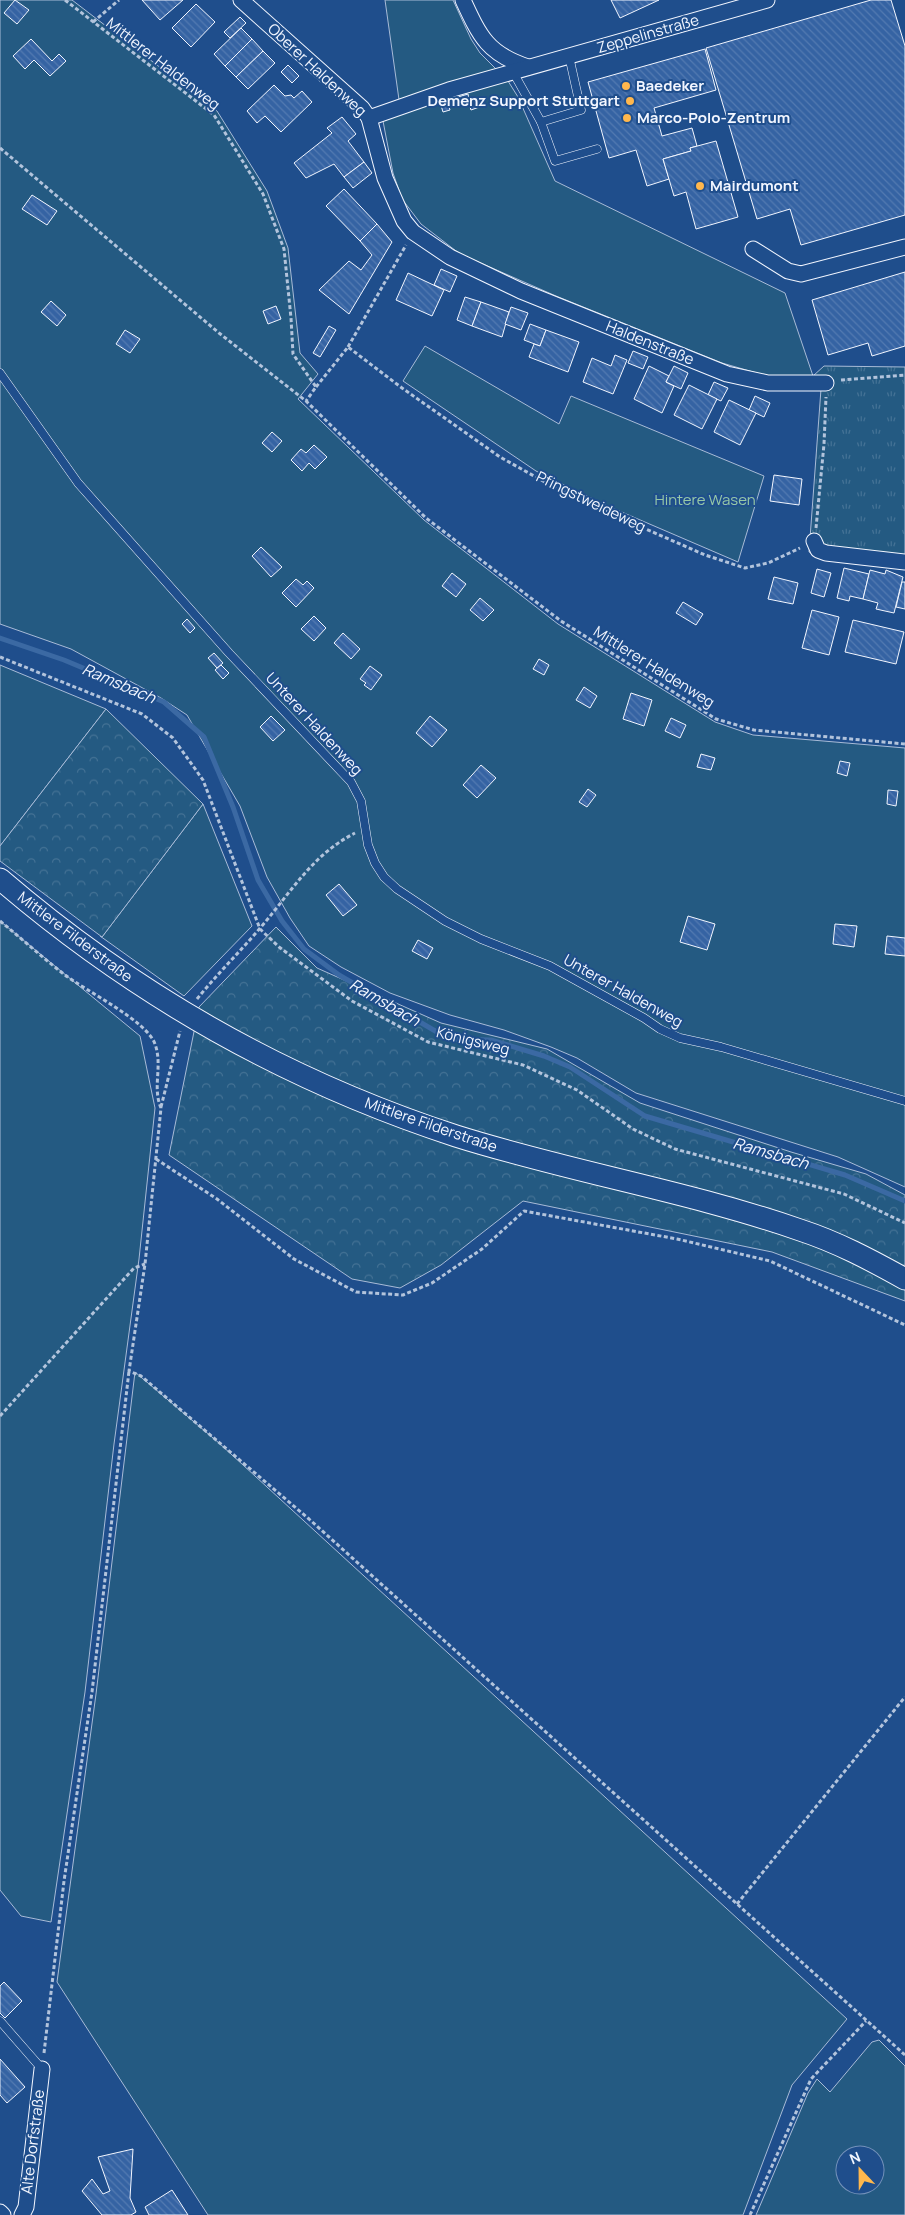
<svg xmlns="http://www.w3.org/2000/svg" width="905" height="2215" font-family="Manrope,sans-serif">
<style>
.green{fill:#245a82;stroke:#a8bbd7;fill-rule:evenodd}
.forest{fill:url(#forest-crowns);stroke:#a8bbd7}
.park{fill:url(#park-tufts);stroke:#a8bbd7}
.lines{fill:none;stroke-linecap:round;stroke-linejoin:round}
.stream{stroke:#3b69a3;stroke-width:5}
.building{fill:url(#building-back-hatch);stroke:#f2f6ff}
.service-casing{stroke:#f2f6ff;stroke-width:9}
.minor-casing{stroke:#f2f6ff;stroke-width:17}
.secondary-casing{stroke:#f2f6ff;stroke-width:23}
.path{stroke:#b3c4dc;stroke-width:3;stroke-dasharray:4 2.5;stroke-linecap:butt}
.service{stroke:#1f4e8c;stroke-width:8}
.minor{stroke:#1f4e8c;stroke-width:15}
.secondary{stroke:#1f4e8c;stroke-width:21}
.poi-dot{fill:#ffb74d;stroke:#1f4e8c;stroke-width:2}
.labels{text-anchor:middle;stroke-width:4;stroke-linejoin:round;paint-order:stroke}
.street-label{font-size:15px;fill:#f2f6ff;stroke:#1f4e8c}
.poi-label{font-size:15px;font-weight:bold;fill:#f2f6ff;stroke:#1f4e8c;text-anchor:start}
.park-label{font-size:15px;fill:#97c8a6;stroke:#1f4e8c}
.water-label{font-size:16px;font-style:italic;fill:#f2f6ff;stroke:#1f4e8c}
</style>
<defs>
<pattern id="forest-crowns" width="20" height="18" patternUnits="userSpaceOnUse" patternTransform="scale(1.25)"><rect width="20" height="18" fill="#245a82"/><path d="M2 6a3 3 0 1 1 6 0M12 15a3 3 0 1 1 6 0" fill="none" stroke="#447295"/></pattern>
<pattern id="park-tufts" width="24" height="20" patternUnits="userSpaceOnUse" patternTransform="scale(1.25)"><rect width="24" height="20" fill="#245a82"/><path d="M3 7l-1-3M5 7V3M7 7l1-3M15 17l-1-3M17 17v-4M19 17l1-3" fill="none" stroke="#447295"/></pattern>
<pattern id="building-back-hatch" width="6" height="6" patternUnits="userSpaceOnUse" patternTransform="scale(1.25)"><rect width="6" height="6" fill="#3563a3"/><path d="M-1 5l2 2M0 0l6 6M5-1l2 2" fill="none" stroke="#537ab1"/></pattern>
</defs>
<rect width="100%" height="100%" fill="#1f4e8c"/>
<g class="green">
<polygon points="0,0 72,0 217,111 267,191 288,248 300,353 318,374 298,399 424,520 558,624 715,722 753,735 905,748 905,1187 838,1157 636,1093 577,1058 551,1047 504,1030 450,1015 390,993 341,967 309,946 290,918 267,877 240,806 187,715 161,698 71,649 0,624"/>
<polygon points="385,0 453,0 471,39 480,53 508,81 518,97 555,181 785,293 813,376 767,376 722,363 556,296 460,254 421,224 402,199 393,173 383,121 401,114"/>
<polygon points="425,346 559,424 571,396 764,476 738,562 603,504 536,471 403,381"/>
<polygon points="0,665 106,709 0,846"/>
<polygon points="203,804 252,926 184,996 100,936 102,937"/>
<polygon points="0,921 140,1036 155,1108 139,1259 114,1444 85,1692 51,1922 21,1916 0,1890"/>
<polygon points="135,1372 219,1443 847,2019 792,2085 743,2215 208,2215 57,1982 96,1694"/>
<path d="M879,2040l26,26v149h-149l52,-122 9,-14 13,13 42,-50zM845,2155h30v30h-30z"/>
</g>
<g class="forest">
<polygon points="106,709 203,804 102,937 0,861 0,846"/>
<polygon points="276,927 317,968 441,1023 547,1049 640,1103 791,1152 866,1174 905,1195 905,1301 772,1252 523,1201 441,1265 400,1288 352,1279 169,1155 199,1007"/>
</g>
<polygon class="park" points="824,366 905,367 905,569 819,557 809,552 821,389 813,376"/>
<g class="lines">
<polyline class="stream" points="0,638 64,660 164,702 204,737 233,807 258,880 282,921 304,949 339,975 449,1039 491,1040 544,1056 570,1067 645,1116 845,1175 905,1201"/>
</g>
<g class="building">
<polygon points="15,0 29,10 17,24 4,13"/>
<polygon points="142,0 183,0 160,20"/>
<polygon points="611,0 659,0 620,18"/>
<polygon points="871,0 891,0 905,46 905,215 801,245 790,209 757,219 706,48"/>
<polygon points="196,4 215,22 191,47 172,28"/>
<polygon points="240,17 246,23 230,38 224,32"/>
<polygon points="241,28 252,39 225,66 214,54"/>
<polygon points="31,39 52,61 59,54 66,61 50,76 34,60 25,69 13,56"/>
<polygon points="252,39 263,51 236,77 225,66"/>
<polygon points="705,49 716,90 654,108 662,136 692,128 697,146 690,148 691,151 663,159 669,179 647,186 636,150 609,158 588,82"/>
<polygon points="263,51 275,63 248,89 236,77"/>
<polygon points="288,65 299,76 292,83 281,72"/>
<polygon points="274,85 285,96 291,95 294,98 302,91 312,102 281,132 265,116 257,123 247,111"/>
<polygon points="468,94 469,99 449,105 448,100"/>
<polygon points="480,98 482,106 471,110 468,101"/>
<polygon points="447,100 450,110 443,112 440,102"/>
<polygon points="342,117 356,134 348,141 364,162 344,177 334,164 306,178 294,163 332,133 327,128"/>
<polygon points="716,141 738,217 696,229 686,192 674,196 663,159 691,151 690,148"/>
<polygon points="364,162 372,173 353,188 344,177"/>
<polygon points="344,189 377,224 360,241 326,206"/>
<polygon points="32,195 57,211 47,225 22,209"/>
<polygon points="377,224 392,242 349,314 319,290 349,261 361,270 372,255 360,241"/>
<polygon points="441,269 457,276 450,292 434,285"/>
<polygon points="905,272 905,346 872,356 868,343 828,355 812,300"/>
<polygon points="408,273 444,290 432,316 396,300"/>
<polygon points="465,297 481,302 472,326 457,320"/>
<polygon points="51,301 66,315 57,326 41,312"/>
<polygon points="481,302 509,312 502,337 472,326"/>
<polygon points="276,306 281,319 268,324 263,311"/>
<polygon points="511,307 528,313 521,330 505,324"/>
<polygon points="530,324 546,330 540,346 524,340"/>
<polygon points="329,326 336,330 320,357 313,353"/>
<polygon points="125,330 140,339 130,353 116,344"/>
<polygon points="546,330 579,342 568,372 529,357 534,344 540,346"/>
<polygon points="633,351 648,357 643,369 628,363"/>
<polygon points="615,355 627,360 613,394 583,382 592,358 611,366"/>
<polygon points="649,366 669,376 666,382 674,386 662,413 634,399"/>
<polygon points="674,366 688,373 681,389 666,382"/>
<polygon points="714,382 728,388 721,401 708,395"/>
<polygon points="689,385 717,399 702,429 674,415"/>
<polygon points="755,396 770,403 764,417 749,410"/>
<polygon points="729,400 756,413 740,445 714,432"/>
<polygon points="272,432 282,441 272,452 262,443"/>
<polygon points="314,445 327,457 315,469 309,463 302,471 291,460 301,449 306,453"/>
<polygon points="774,475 802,479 799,505 770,501"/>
<polygon points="261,547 282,567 271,577 252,556"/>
<polygon points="844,568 869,574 863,599 850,596 849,601 837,598"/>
<polygon points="817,569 831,573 824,597 811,593"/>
<polygon points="870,570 885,574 886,570 903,577 894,613 876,609 878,603 863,599"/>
<polygon points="452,573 466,584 456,597 442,586"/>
<polygon points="774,577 798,583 793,604 768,599"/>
<polygon points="296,579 303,585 307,581 314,588 296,607 282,593"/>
<polygon points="902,582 905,582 905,609 896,607"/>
<polygon points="480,598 494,610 483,621 470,610"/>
<polygon points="683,602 703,614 696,625 676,613"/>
<polygon points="812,610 839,617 829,655 802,648"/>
<polygon points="314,616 326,628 314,641 301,629"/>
<polygon points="187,619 195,628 190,633 182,624"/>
<polygon points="853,620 904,632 896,664 845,652"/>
<polygon points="343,633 360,649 351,659 334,643"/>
<polygon points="214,653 223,663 217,668 208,658"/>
<polygon points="539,659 549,665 544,675 533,669"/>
<polygon points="221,665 229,673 223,679 215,670"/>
<polygon points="370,666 382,675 371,690 364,685 366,683 360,679"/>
<polygon points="584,687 597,696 590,708 576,700"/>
<polygon points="631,693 652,700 644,726 623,719"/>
<polygon points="271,716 285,730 273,741 260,727"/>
<polygon points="430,716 447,730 432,747 416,733"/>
<polygon points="671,718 686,725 680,738 665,731"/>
<polygon points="701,754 715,758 711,770 697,767"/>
<polygon points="840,761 850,763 847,776 837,773"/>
<polygon points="481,765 496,778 477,798 463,785"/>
<polygon points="588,789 596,795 587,807 579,802"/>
<polygon points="888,790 898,791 896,806 887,804"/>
<polygon points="339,884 357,905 343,916 326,895"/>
<polygon points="688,916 715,924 707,950 680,942"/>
<polygon points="835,924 857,926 854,947 833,944"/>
<polygon points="887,936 905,938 905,956 885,954"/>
<polygon points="418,940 433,948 427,959 412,951"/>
<polygon points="4,1982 22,2001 5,2018 0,2013 0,1986"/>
<polygon points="0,2059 25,2087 7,2103 0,2095"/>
<polygon points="133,2149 130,2198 136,2212 131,2215 102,2215 82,2191 92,2179 103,2194 110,2191 98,2157"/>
<polygon points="172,2190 188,2215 149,2215 145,2207"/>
</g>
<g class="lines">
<defs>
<g id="service">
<polyline points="513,72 541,122 581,110 569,56"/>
<polyline points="541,122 555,161 597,149"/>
<polyline points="0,373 78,483 229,653 351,782 361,801 368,845 375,863 384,877 397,889 445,921 481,939 550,966 644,1018 660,1029 680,1038 721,1047 905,1101"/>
<polyline points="0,2021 42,2069"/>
</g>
<g id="minor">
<polyline points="241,0 362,108 369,118 385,178 404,221 413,232 450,257 521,291 727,374 768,383 826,383"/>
<path d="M463,0c17,37 25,54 65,67"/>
<polyline points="369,118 449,90 767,0"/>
<polyline points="753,249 788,271 801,274 905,247"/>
<polyline points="814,541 818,550 826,553 905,562"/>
<polyline points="0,2212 3,2215"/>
<polyline points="22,2215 26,2207 42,2069"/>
</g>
<path id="secondary" d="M0,879c135,116 287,202 456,257 114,36 232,55 344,94 37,12 71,30 105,49"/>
</defs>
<use href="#service" class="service-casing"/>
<use href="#minor" class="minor-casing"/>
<use href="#secondary" class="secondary-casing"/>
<g class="path">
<polyline points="65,0 214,115 263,194 284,249 291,318 293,354 316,387 306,401"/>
<polyline points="93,22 119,0"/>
<polyline points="0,148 219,333 306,401 426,518 561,621 716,719 754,730 905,744"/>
<polyline points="348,347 406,245"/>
<polyline points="841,380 905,375"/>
<polyline points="316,387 348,347 402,388 500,457 552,486 614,515 705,555 745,568 768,563 800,548"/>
<polyline points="816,528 824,444 826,397"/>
<polyline points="0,657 142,714 173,738 203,780 260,929 279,947 352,1001 428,1042 523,1065 577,1090 633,1129 675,1149 844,1194 905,1223"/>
<path d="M0,921c22,18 43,37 65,54 21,16 82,46 90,69 8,22 -3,43 6,64l-16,156 -16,107 12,5 168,143 596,536"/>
<path d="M197,999c20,-25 43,-47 64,-72 31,-36 51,-72 94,-94"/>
<polyline points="161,1107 180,1031"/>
<polyline points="156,1159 217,1199 294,1259 356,1292 403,1295 432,1283 482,1249 524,1211 677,1239 770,1261 905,1325"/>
<polyline points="0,1416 134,1268 145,1264"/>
<polyline points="737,1904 905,1697"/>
<polyline points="44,2053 64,1881 92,1692 129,1371"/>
<polyline points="750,2215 811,2079 866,2021"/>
</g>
<use href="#service" class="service"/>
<use href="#minor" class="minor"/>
<use href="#secondary" class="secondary"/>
</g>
<g class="poi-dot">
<circle cx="626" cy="86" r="5"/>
<circle cx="630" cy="101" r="5"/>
<circle cx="627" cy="118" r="5"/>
<circle cx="700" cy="186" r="5"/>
</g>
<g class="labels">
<g class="street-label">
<text transform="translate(648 34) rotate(-16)" y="5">Zeppelinstraße</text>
<text transform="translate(163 64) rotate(38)" y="5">Mittlerer Haldenweg</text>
<text transform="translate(317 70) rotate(43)" y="5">Oberer Haldenweg</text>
<text transform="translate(650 343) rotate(22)" y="5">Haldenstraße</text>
<text transform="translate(591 502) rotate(26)" y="5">Pfingstweideweg</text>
<text transform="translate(654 667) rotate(32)" y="5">Mittlerer Haldenweg</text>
<text transform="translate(314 724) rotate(47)" y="5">Unterer Haldenweg</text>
<text transform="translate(75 937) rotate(37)" y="5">Mittlere Filderstraße</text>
<text transform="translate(623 991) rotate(29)" y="5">Unterer Haldenweg</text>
<text transform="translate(473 1041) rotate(14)" y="5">Königsweg</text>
<text transform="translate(431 1125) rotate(19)" y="5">Mittlere Filderstraße</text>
<text transform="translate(33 2142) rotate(-83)" y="5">Alte Dorfstraße</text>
</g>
<g class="poi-label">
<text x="636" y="91">Baedeker</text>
<text x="620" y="106" text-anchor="end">Demenz Support Stuttgart</text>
<text x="637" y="123">Marco-Polo-Zentrum</text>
<text x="710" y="191">Mairdumont</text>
</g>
<g class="park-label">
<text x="705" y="505">Hintere Wasen</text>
</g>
<g class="water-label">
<text transform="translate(119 683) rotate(23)" y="6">Ramsbach</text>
<text transform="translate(385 1002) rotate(30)" y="6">Ramsbach</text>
<text transform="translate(771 1153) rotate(16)" y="6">Ramsbach</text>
</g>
</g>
<g transform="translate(860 2170) rotate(338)"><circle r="24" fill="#1f4e8c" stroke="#7391ba"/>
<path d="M0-4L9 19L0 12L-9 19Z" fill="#ffb74d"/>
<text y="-8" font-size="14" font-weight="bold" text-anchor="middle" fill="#f2f6ff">N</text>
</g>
</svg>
